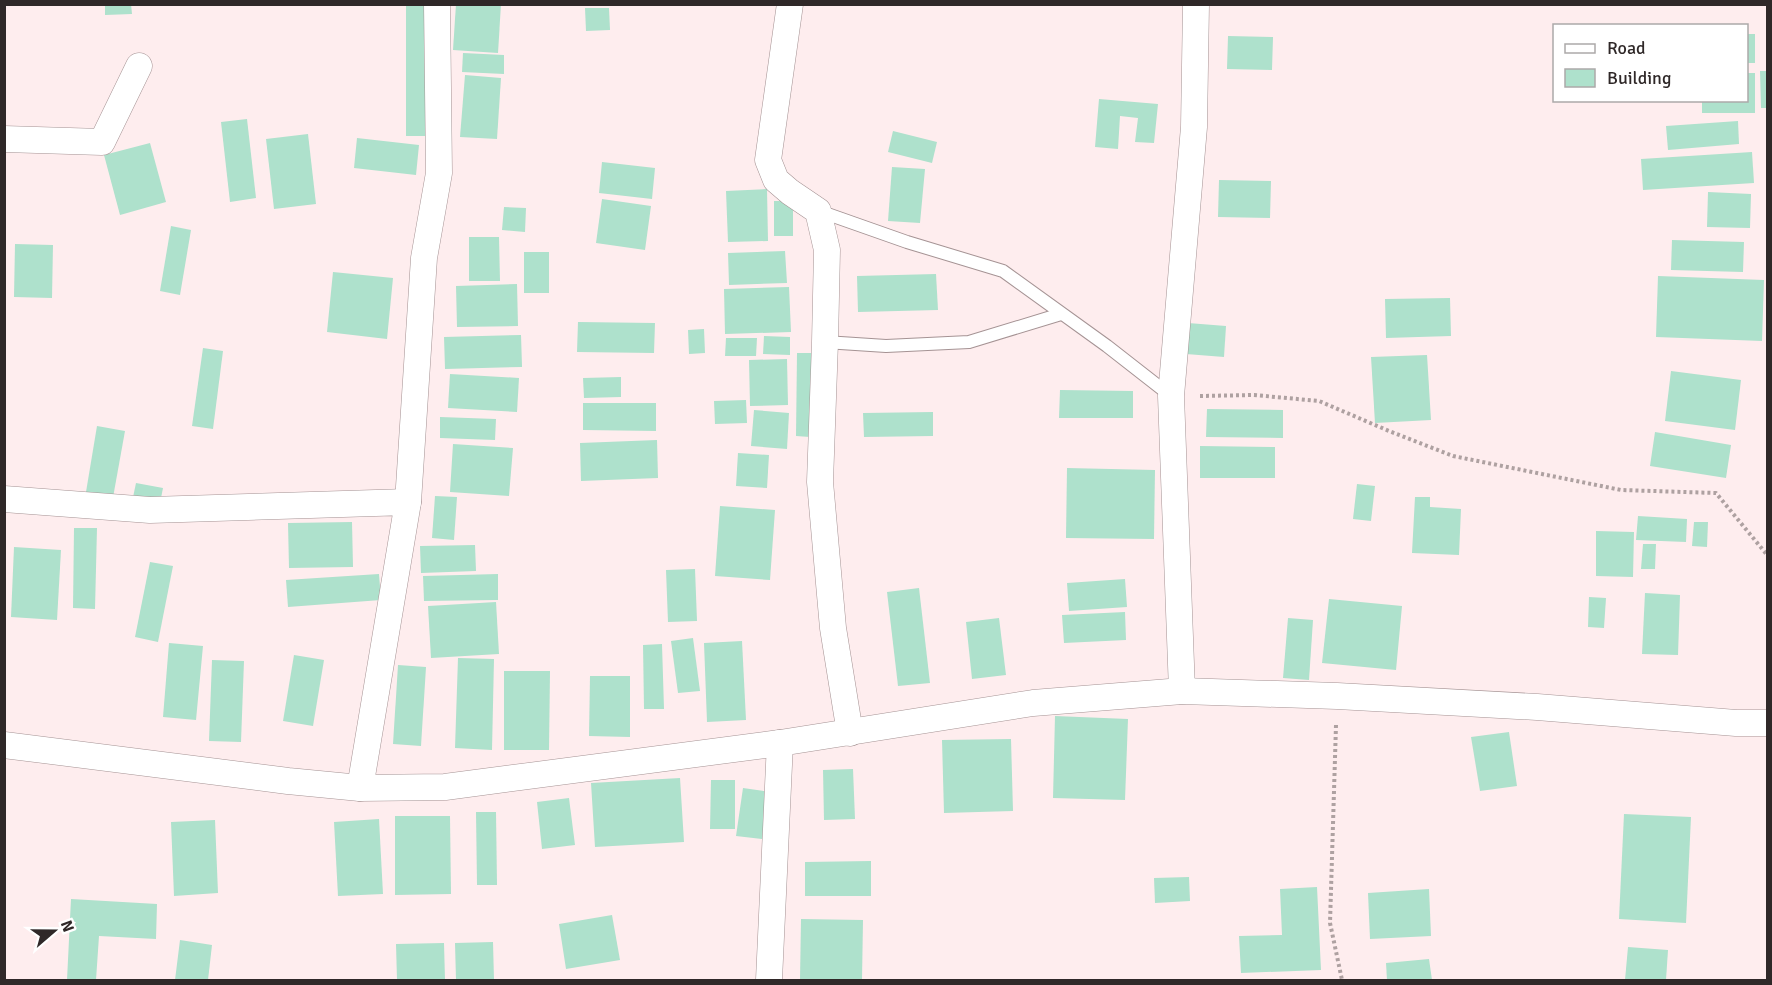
<svg xmlns="http://www.w3.org/2000/svg" width="1772" height="985" font-family="Signika,sans-serif">
<style>
.building{fill:#aee1cc}
.lines{fill:none;stroke-linecap:round;stroke-linejoin:round}
.service-casing{stroke:#a59394;stroke-width:14}
.minor-casing{stroke:#a59394;stroke-width:27}
.path{stroke:#aea1a1;stroke-width:4;stroke-dasharray:3 3;stroke-linecap:butt}
.service{stroke:#fff;stroke-width:12}
.minor{stroke:#fff;stroke-width:26}
</style>
<rect width="100%" height="100%" fill="#feedee"/>
<g class="building">
<polygon points="105,4 131,4 132,14 105,15"/>
<polygon points="406,4 432,4 431,136 406,136"/>
<polygon points="456,4 501,4 498,53 453,50"/>
<polygon points="585,8 609,8 610,30 586,31"/>
<rect x="1746" y="34" width="9" height="29"/>
<polygon points="1228,36 1273,37 1272,70 1227,69"/>
<polygon points="463,53 504,55 504,74 462,72"/>
<polygon points="1760,71 1768,71 1768,108 1761,108"/>
<polygon points="1746,73 1755,73 1755,113 1702,113 1702,100 1746,100"/>
<polygon points="465,75 501,78 497,139 460,137"/>
<polygon points="1099,99 1158,104 1154,143 1135,142 1138,118 1120,116 1118,149 1095,147"/>
<polygon points="247,119 256,198 230,202 221,122"/>
<polygon points="1738,121 1739,144 1668,150 1666,126"/>
<polygon points="893,131 937,142 932,163 888,152"/>
<polygon points="308,134 316,204 274,209 266,139"/>
<polygon points="357,138 419,145 416,175 354,168"/>
<polygon points="150,143 166,202 120,215 104,155"/>
<polygon points="1752,152 1754,183 1643,190 1641,159"/>
<polygon points="602,162 655,168 652,199 599,193"/>
<polygon points="892,167 925,169 920,223 888,221"/>
<polygon points="1219,180 1271,181 1270,218 1218,217"/>
<polygon points="767,189 768,241 728,242 726,191"/>
<polygon points="1708,192 1751,194 1750,228 1707,227"/>
<polygon points="602,199 651,206 645,250 596,243"/>
<rect x="774" y="201" width="19" height="35"/>
<polygon points="504,207 526,208 525,232 502,230"/>
<polygon points="171,226 191,230 180,295 160,291"/>
<polygon points="469,237 499,237 500,281 469,281"/>
<polygon points="1672,240 1744,242 1743,272 1671,270"/>
<polygon points="15,244 53,245 52,298 14,297"/>
<polygon points="785,251 787,283 729,285 728,253"/>
<rect x="524" y="252" width="25" height="41"/>
<polygon points="333,272 393,278 387,339 327,332"/>
<polygon points="936,274 938,310 858,312 857,276"/>
<polygon points="1658,276 1764,280 1762,341 1656,337"/>
<polygon points="517,284 518,326 457,327 456,286"/>
<polygon points="789,287 791,332 725,334 724,289"/>
<polygon points="1450,298 1451,336 1386,338 1385,299"/>
<polygon points="578,322 655,323 654,353 577,352"/>
<polygon points="1188,323 1226,326 1224,357 1186,354"/>
<polygon points="704,329 705,353 689,354 688,330"/>
<polygon points="521,335 522,367 445,369 444,337"/>
<polygon points="764,336 790,337 790,355 763,354"/>
<polygon points="726,338 757,338 756,356 725,356"/>
<polygon points="203,348 223,351 213,429 192,426"/>
<polygon points="797,353 812,353 810,437 796,436"/>
<polygon points="1427,355 1431,420 1375,423 1371,357"/>
<polygon points="787,359 788,405 750,406 749,360"/>
<polygon points="1671,371 1741,380 1735,430 1665,421"/>
<polygon points="450,374 519,378 517,412 448,408"/>
<polygon points="621,377 621,397 584,398 583,378"/>
<polygon points="1060,390 1133,391 1133,418 1059,418"/>
<polygon points="746,400 747,423 715,424 714,401"/>
<polygon points="583,403 656,403 656,431 583,430"/>
<polygon points="1207,409 1283,410 1283,438 1206,437"/>
<polygon points="754,410 789,413 787,449 751,446"/>
<polygon points="933,412 933,436 864,437 863,413"/>
<polygon points="440,417 496,419 495,440 440,438"/>
<polygon points="97,426 125,431 112,503 85,498"/>
<polygon points="1655,432 1731,445 1726,478 1650,466"/>
<polygon points="657,440 658,478 581,481 580,443"/>
<polygon points="453,444 513,448 509,496 450,492"/>
<polygon points="1200,446 1275,447 1275,478 1200,478"/>
<polygon points="738,453 769,455 767,488 736,486"/>
<polygon points="1067,468 1155,470 1154,539 1066,538"/>
<polygon points="136,483 163,488 159,508 132,502"/>
<polygon points="1357,484 1375,486 1371,521 1353,519"/>
<polygon points="435,496 457,497 454,540 432,538"/>
<polygon points="1415,497 1430,497 1430,507 1461,509 1459,555 1412,553"/>
<polygon points="720,506 775,510 770,580 715,576"/>
<polygon points="1638,516 1687,519 1686,542 1636,540"/>
<polygon points="352,522 353,567 289,568 288,523"/>
<polygon points="1694,522 1708,522 1707,547 1692,546"/>
<polygon points="74,528 97,528 95,609 73,608"/>
<polygon points="1596,531 1634,532 1633,577 1596,576"/>
<polygon points="1643,544 1656,544 1655,569 1641,569"/>
<polygon points="475,545 476,571 421,573 420,546"/>
<polygon points="14,547 61,550 57,620 11,617"/>
<polygon points="150,562 173,566 158,642 135,637"/>
<polygon points="695,569 697,621 668,622 666,570"/>
<polygon points="379,574 381,600 288,607 286,580"/>
<polygon points="498,574 498,600 424,601 423,576"/>
<polygon points="1125,579 1127,607 1069,611 1067,583"/>
<polygon points="919,588 930,683 898,686 887,592"/>
<polygon points="1645,593 1680,595 1678,655 1642,654"/>
<polygon points="1589,597 1606,598 1604,628 1588,627"/>
<polygon points="1329,599 1402,606 1396,670 1322,663"/>
<polygon points="496,602 499,654 431,658 428,606"/>
<polygon points="1125,612 1126,640 1064,643 1062,615"/>
<polygon points="999,618 1006,675 972,679 966,622"/>
<polygon points="1288,618 1313,620 1309,680 1283,678"/>
<polygon points="693,638 700,691 678,693 671,641"/>
<polygon points="742,641 746,720 707,722 704,643"/>
<polygon points="169,643 203,646 196,720 163,717"/>
<polygon points="662,644 664,709 644,709 643,645"/>
<polygon points="294,655 324,660 313,726 283,721"/>
<polygon points="458,658 494,659 492,750 455,748"/>
<polygon points="212,660 244,661 241,742 209,741"/>
<polygon points="398,665 426,667 421,746 393,744"/>
<polygon points="504,671 550,671 549,750 504,750"/>
<polygon points="590,676 630,676 630,737 589,736"/>
<polygon points="1055,716 1128,719 1125,800 1053,798"/>
<polygon points="1509,732 1517,786 1480,791 1471,737"/>
<polygon points="1011,739 1013,811 944,813 942,740"/>
<polygon points="853,769 855,819 824,820 823,770"/>
<polygon points="680,778 684,842 595,847 591,783"/>
<polygon points="711,780 735,780 735,829 710,829"/>
<polygon points="743,788 777,793 770,840 736,836"/>
<polygon points="569,798 575,845 542,849 537,802"/>
<polygon points="476,812 496,812 497,885 477,885"/>
<polygon points="1624,814 1691,817 1686,923 1619,919"/>
<polygon points="395,816 450,816 451,894 395,895"/>
<polygon points="379,819 383,894 338,896 334,822"/>
<polygon points="215,820 218,893 174,896 171,822"/>
<polygon points="871,861 871,896 805,896 805,862"/>
<polygon points="1189,877 1190,901 1155,903 1154,878"/>
<polygon points="1317,887 1321,970 1241,973 1239,936 1282,935 1280,889"/>
<polygon points="1429,889 1431,936 1370,939 1368,893"/>
<polygon points="71,899 157,904 156,939 99,936 96,980 67,980"/>
<polygon points="612,915 620,960 566,969 559,924"/>
<polygon points="801,919 863,920 862,980 800,980"/>
<polygon points="180,940 212,945 208,980 175,980"/>
<polygon points="493,942 494,980 456,980 455,943"/>
<polygon points="444,943 445,980 397,980 396,944"/>
<polygon points="1628,947 1668,950 1666,980 1625,980"/>
<polygon points="1429,959 1432,980 1387,980 1386,963"/>
</g>
<g class="lines">
<defs>
<g id="service">
<polyline points="819,211 907,242 1003,271 1107,346 1171,396"/>
<polyline points="825,342 886,346 969,342 1061,314"/>
</g>
<g id="minor">
<polyline points="790,4 768,160 776,180 790,192 818,211 827,250 825,342 820,482 833,628 850,733"/>
<polyline points="4,139 102,142 139,66"/>
<polyline points="4,499 150,510 408,502 360,788 445,787 780,743 1033,703 1182,691 1337,696 1537,707 1736,723 1768,723"/>
<polyline points="408,502 424,258 439,173 437,4"/>
<polyline points="1182,691 1171,396 1194,127 1196,4"/>
<polyline points="4,745 288,781 360,788"/>
<polyline points="769,980 780,743"/>
</g>
</defs>
<use href="#service" class="service-casing"/>
<use href="#minor" class="minor-casing"/>
<g class="path">
<polyline points="1200,396 1254,395 1319,401 1389,431 1453,456 1621,490 1716,493 1768,556"/>
<polyline points="1336,725 1330,923 1342,980"/>
</g>
<use href="#service" class="service"/>
<use href="#minor" class="minor"/>
</g>
<rect width="1772" height="985" fill="none" stroke="#2f2828" stroke-width="12"/>
<rect x="1553" y="24" width="195" height="78" fill="#ffffff" stroke="#aca9a9" stroke-width="1.5"/>
<rect x="1565" y="44" width="30" height="9" fill="#ffffff" stroke="#aca9a9" stroke-width="1.5"/>
<text x="1607" y="54" font-size="18" fill="#2f2828">Road</text>
<rect x="1565" y="69" width="30" height="18" fill="#aee1cc" stroke="#aca9a9" stroke-width="1.5"/>
<text x="1607" y="84" font-size="18" fill="#2f2828">Building</text>
<g transform="translate(54 931) rotate(70)" stroke="#ffffff" stroke-width="4.5" paint-order="stroke">
<path d="M0-4.5L10 22L0 15L-10 22Z" fill="#2f2828"/>
<text y="-9" font-size="16" font-weight="bold" text-anchor="middle" fill="#2f2828">N</text>
</g>
</svg>
